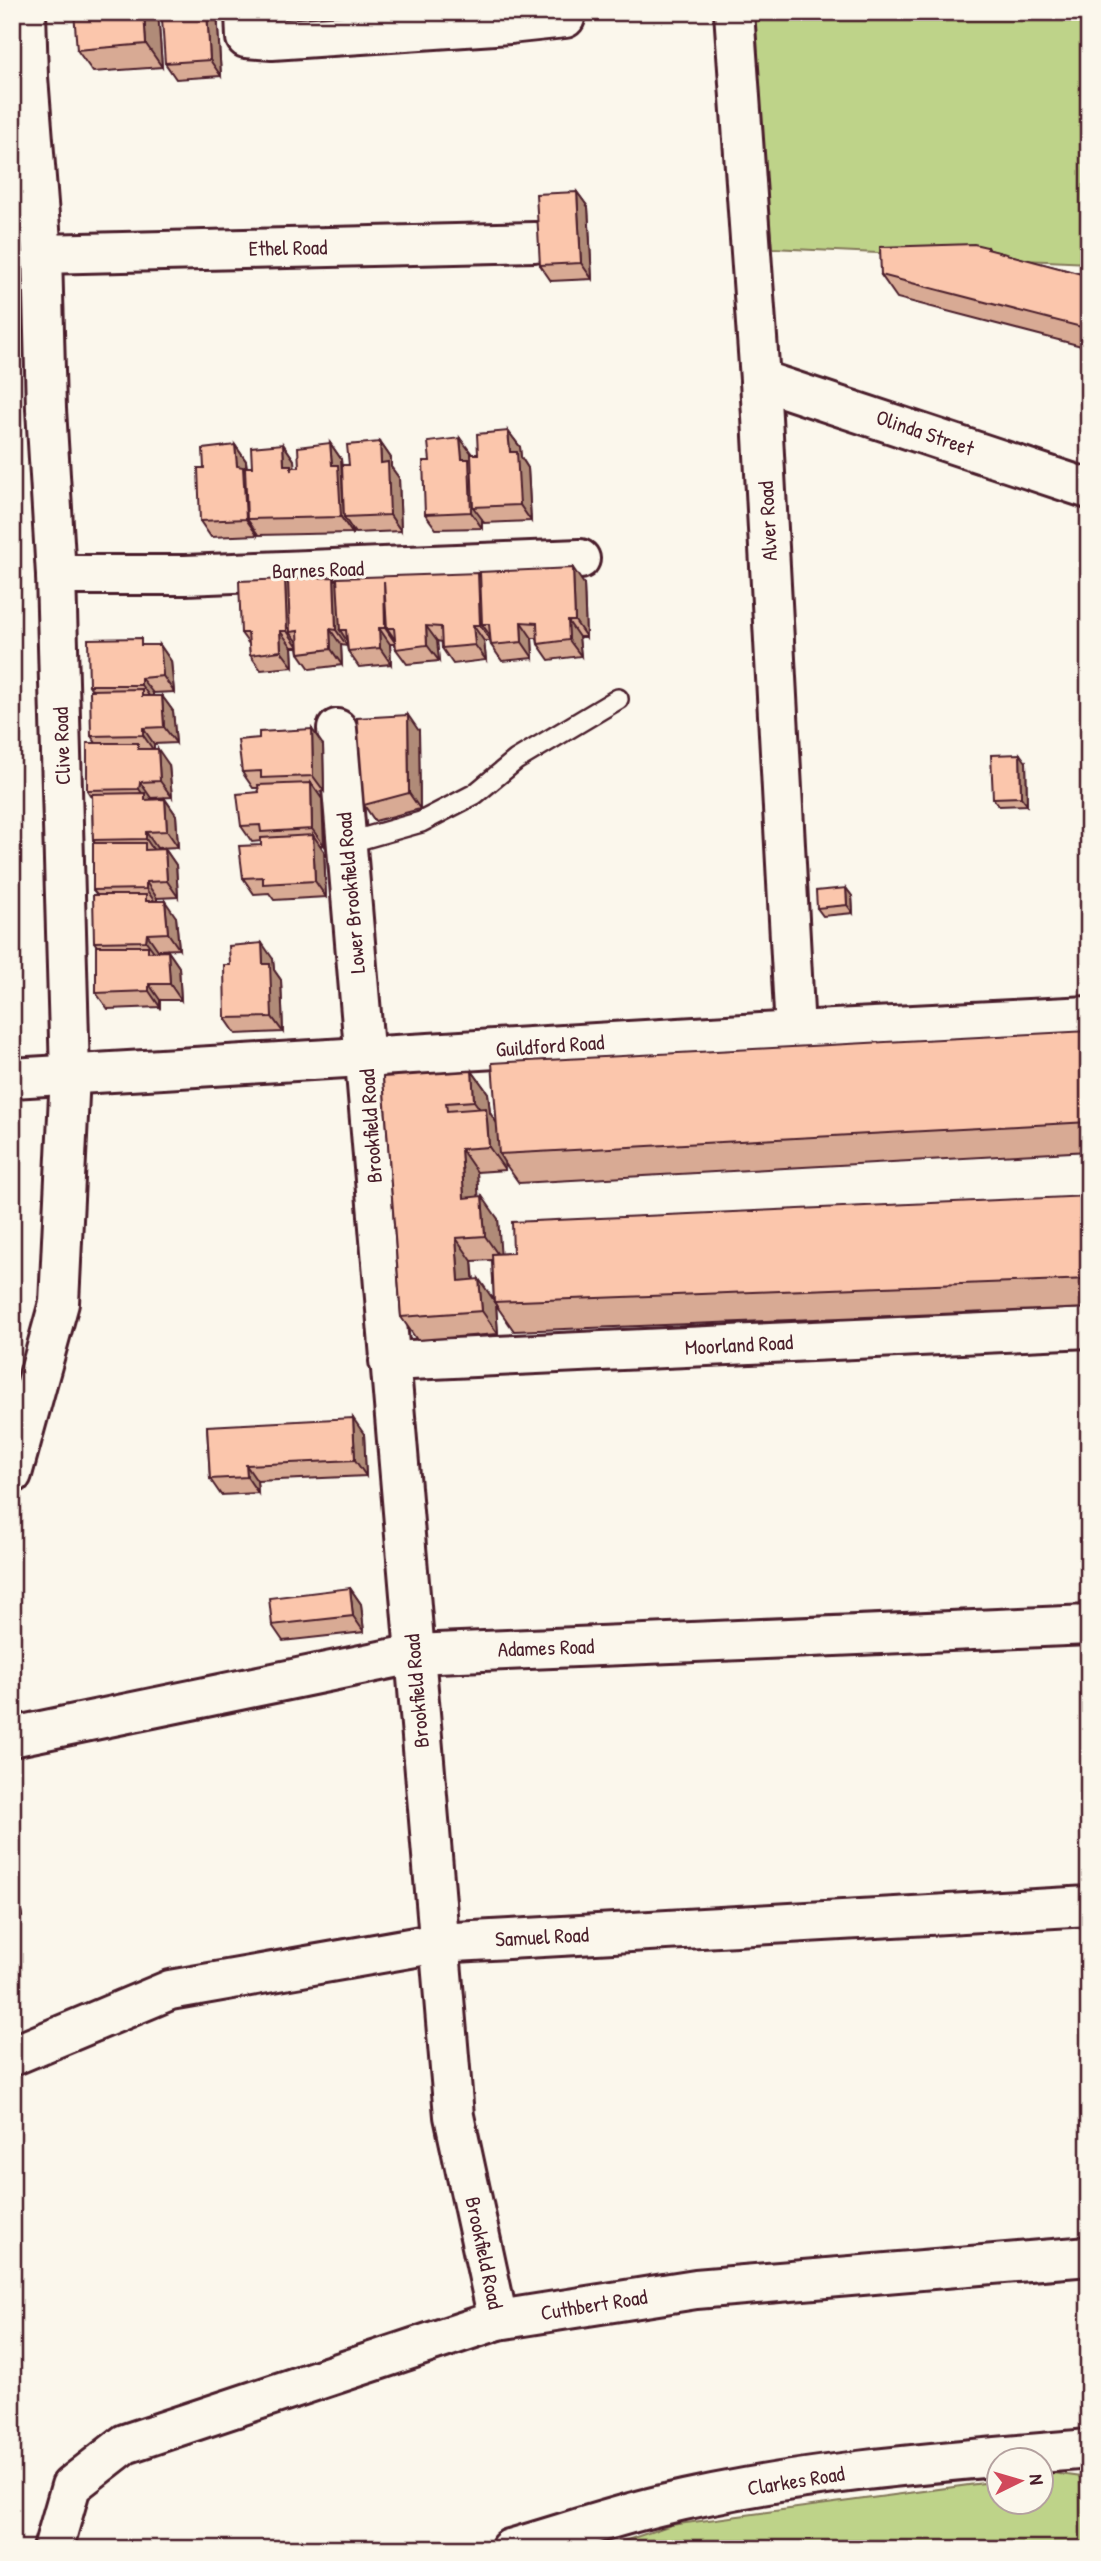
<svg xmlns="http://www.w3.org/2000/svg" width="1101" height="2561" font-family="'Patrick Hand',sans-serif">
<style>
.green{fill:#bed389;stroke:#84795a;stroke-width:2}
.lines{fill:none;stroke-linecap:round;stroke-linejoin:round}
.service-casing{stroke:#4a1f2b;stroke-width:24}
.minor-casing{stroke:#4a1f2b;stroke-width:44}
.service{stroke:#fbf7ec;stroke-width:19}
.minor{stroke:#fbf7ec;stroke-width:38}
.wall{fill:#d8aa94;stroke:#4a1f2b;stroke-width:2;fill-rule:evenodd}
.shaded-wall{fill:#b08b78;stroke:#4a1f2b;stroke-width:2}
.building{fill:#fbc6ac;stroke:#4a1f2b;stroke-width:2}
.labels{text-anchor:middle;stroke-width:6;stroke-linejoin:round;paint-order:stroke}
.street-label{font-size:21px;fill:#4a1f2b;stroke:#fbf7ec}
</style>
<rect width="100%" height="100%" fill="#fbf7ec"/>
<filter id="ink" filterUnits="userSpaceOnUse"><feTurbulence type="fractalNoise" baseFrequency=".0143" numOctaves="2"/><feDisplacementMap in="SourceGraphic" scale="14" xChannelSelector="R" yChannelSelector="G"/><feConvolveMatrix kernelMatrix="1 2 1 2 8 2 1 2 1" color-interpolation-filters="sRGB"/></filter>
<g filter="url(#ink)">
<g class="green">
<polygon points="749,12 1089,12 1089,263 772,248"/>
<polygon points="1052,2473 1089,2478 1089,2549 601,2549 671,2525 999,2481 1000,2502 1042,2502 1042,2475"/>
</g>
<g class="lines">
<defs>
<polyline id="service" points="347,843 421,822 475,794 516,760 618,699"/>
<g id="minor">
<polyline points="245,12 246,38 272,40 509,24 507,12"/>
<polyline points="734,12 760,380 795,1031"/>
<polyline points="509,24 565,18"/>
<polyline points="42,254 535,242"/>
<polyline points="760,380 1089,489"/>
<polyline points="56,575 185,575 580,559"/>
<polyline points="337,729 454,2116 498,2320"/>
<polyline points="12,1078 795,1031 1089,1016"/>
<polyline points="389,1361 1089,1328"/>
<polyline points="12,1474 59,1303 70,1074 56,575 46,409 42,254 28,77 26,12"/>
<polyline points="12,1737 414,1654 1089,1625"/>
<polyline points="12,2056 170,1990 438,1943 1089,1906"/>
<polyline points="53,2549 71,2486 125,2444 498,2320 696,2289 1089,2256"/>
<path d="M510,2549c49,-14 98,-31 148,-43 141,-34 287,-45 431,-57"/>
</g>
</defs>
<use href="#service" class="service-casing"/>
<use href="#minor" class="minor-casing"/>
<use href="#service" class="service"/>
<use href="#minor" class="minor"/>
</g>
<g class="wall">
<polygon points="158,12 162,67 93,72 77,50"/>
<polygon points="217,12 221,76 176,79 165,63 176,18"/>
<polygon points="577,192 588,207 592,279 551,281 540,265"/>
<polygon points="987,247 989,250 1089,276 1089,348 897,298 881,275"/>
<polygon points="508,431 520,447 521,457 528,468 531,521 484,523 482,519 482,528 436,529 425,514 430,461 478,454"/>
<polygon points="380,442 391,458 391,467 399,478 401,531 355,533 352,529 352,533 258,535 257,533 257,535 211,537 200,521 204,468 235,445 246,461 247,467 252,467 283,444 294,460 294,467 299,467 330,443 341,459 342,469"/>
<polygon points="480,576 584,584 586,637 579,637 581,656 549,660 538,644 537,638 532,638 533,658 502,661 491,645 490,641 484,641 486,660 453,664 442,648 442,642 437,641 439,661 407,664 396,649 395,644 390,644 391,664 359,667 348,651 347,646 341,645 342,665 310,669 299,653 298,647 292,647 293,667 261,670 250,655 249,644 241,633 285,579 288,583"/>
<polygon points="160,645 171,661 174,692 153,693 153,696 162,696 173,711 176,743 154,744 154,749 169,765 172,797 151,798 151,800 165,799 176,815 178,847 157,848 157,849 165,849 176,865 178,897 157,898 157,901 176,917 179,949 158,950 158,952 168,951 179,967 181,1000 160,1000 160,1007 108,1009 96,993 97,946 94,942 97,895 93,890 95,843 93,840 92,798 87,790 96,743 91,736 92,690 89,685"/>
<polygon points="419,731 420,809 375,821 364,805"/>
<polygon points="323,745 324,791 317,792 322,799 324,845 320,845 324,851 326,897 274,900 269,893 254,894 243,878 261,845 261,841 252,842 241,826 259,792 258,788 253,788 242,772"/>
<polygon points="1026,762 1027,805 999,806 993,798"/>
<polygon points="846,888 852,896 853,913 823,916 817,908"/>
<polygon points="273,959 274,970 281,980 283,1032 236,1034 225,1018 230,965"/>
<path d="M1089,1031v120l-570,32 -15,-21 1,8 -28,2 1,24 20,23 2,35 589,-58v112l-575,23 -18,-26 2,29 -81,6 -16,-23 -18,-240 89,-6 16,22 2,20 6,10zM492,1260l2,39 -20,-19 -2,-19z"/>
<polygon points="207,1426 364,1434 366,1476 257,1481 258,1493 221,1495 210,1479"/>
<polygon points="350,1588 361,1604 364,1632 283,1641 272,1625"/>
<polygon points="12,1881 17,1887 22,1917 12,1919"/>
</g>
<g class="shaded-wall">
<polygon points="144,12 158,12 162,67 146,44"/>
<polygon points="207,12 217,12 221,76 210,60"/>
<polygon points="577,192 588,207 592,279 581,263"/>
<polygon points="508,431 520,447 521,457 528,468 531,521 520,505 510,452"/>
<polygon points="460,438 472,454 473,507 482,519 482,528 471,512 462,459"/>
<polygon points="380,442 391,458 391,467 399,478 401,531 390,515 381,463"/>
<polygon points="330,443 341,459 344,517 352,529 352,533 341,517 332,465"/>
<polygon points="283,444 294,460 295,470 284,465"/>
<polygon points="235,445 246,461 247,519 257,533 257,535 246,519 237,466"/>
<polygon points="573,568 584,584 586,637 575,621"/>
<polygon points="478,573 489,589 489,624 482,624 491,637 491,641 480,625"/>
<polygon points="334,577 345,593 346,630 340,630 347,641 347,646 336,630"/>
<polygon points="285,579 296,595 290,632 298,642 298,647 287,631"/>
<polygon points="384,581 387,628 396,641 396,644 385,628"/>
<polygon points="568,621 579,637 581,656 569,640"/>
<polygon points="521,622 532,638 533,658 522,642"/>
<polygon points="473,625 484,641 486,660 475,645"/>
<polygon points="426,626 437,641 439,661 427,645"/>
<polygon points="379,628 390,644 391,664 380,648"/>
<polygon points="330,629 341,645 342,665 331,649"/>
<polygon points="280,631 292,647 293,667 281,651"/>
<polygon points="160,645 171,661 174,692 163,676"/>
<polygon points="141,678 153,693 153,701 141,685"/>
<polygon points="162,696 173,711 176,743 164,727"/>
<polygon points="408,715 419,731 420,809 409,793"/>
<polygon points="143,728 154,744 154,751 143,735"/>
<polygon points="312,729 323,745 324,791 313,776"/>
<polygon points="158,749 169,765 172,797 160,781"/>
<polygon points="1020,754 1026,762 1027,805 1021,797"/>
<polygon points="140,782 151,798 151,801 145,800 145,797 139,789"/>
<polygon points="311,783 322,799 324,845 312,829"/>
<polygon points="165,799 176,815 178,847 167,831"/>
<polygon points="146,832 157,848 157,855 146,839"/>
<polygon points="313,835 324,851 326,897 315,881"/>
<polygon points="165,849 176,865 178,897 167,881"/>
<polygon points="146,882 157,898 157,905 146,889"/>
<polygon points="846,888 852,896 853,913 847,905"/>
<polygon points="165,901 176,917 179,949 168,933"/>
<polygon points="147,934 158,950 158,957 146,941"/>
<polygon points="262,943 273,959 274,970 281,980 283,1032 272,1017 263,964"/>
<polygon points="168,951 179,967 181,1000 170,984"/>
<polygon points="149,984 160,1000 160,1007 149,991"/>
<polygon points="472,1071 488,1093 490,1113 502,1131 499,1154 504,1162 505,1170 489,1147 487,1119 474,1101"/>
<polygon points="461,1149 477,1172 480,1221 464,1198"/>
<polygon points="482,1196 498,1219 501,1259 485,1236"/>
<polygon points="456,1238 472,1261 475,1304 459,1281"/>
<polygon points="479,1279 495,1302 494,1302 496,1305 498,1334 482,1311"/>
<polygon points="353,1418 364,1434 366,1476 355,1460"/>
<polygon points="246,1465 257,1481 258,1493 247,1477"/>
<polygon points="350,1588 361,1604 364,1632 353,1616"/>
<polygon points="12,1881 17,1887 22,1917 12,1903"/>
</g>
<g class="building">
<polygon points="74,12 144,12 146,44 77,50"/>
<polygon points="175,12 207,12 210,60 165,63 162,19 176,18"/>
<polygon points="577,192 581,263 540,265 536,194"/>
<polygon points="974,244 987,247 987,249 1089,276 1089,329 881,275 880,247"/>
<polygon points="508,431 510,452 517,452 520,505 473,507 471,454 478,454 477,434"/>
<polygon points="460,438 462,459 469,459 471,512 425,514 423,461 430,461 428,442"/>
<polygon points="380,442 381,463 388,462 390,515 344,517 342,465 349,465 347,445"/>
<polygon points="330,443 332,465 338,465 341,517 247,519 245,467 252,467 251,447 283,444 284,465 291,465 291,471 293,467 299,467 298,447"/>
<polygon points="235,445 237,466 243,467 246,519 200,521 198,468 204,468 203,449"/>
<polygon points="573,568 575,621 568,621 569,640 538,644 537,623 521,622 522,642 491,645 489,624 482,624 480,572"/>
<polygon points="478,573 480,625 473,625 475,645 442,648 441,627 426,626 427,645 396,649 394,628 387,628 384,581 385,628 379,628 380,648 348,651 346,630 340,630 337,578"/>
<polygon points="334,577 336,630 330,629 331,649 299,653 298,631 290,632 288,579"/>
<polygon points="285,579 287,631 280,631 281,651 250,655 248,633 241,633 239,581"/>
<polygon points="141,638 141,645 160,645 163,676 141,678 141,685 89,685 88,639"/>
<polygon points="142,689 142,696 162,696 164,727 143,728 143,735 91,736 90,690"/>
<polygon points="408,715 409,793 364,805 357,718"/>
<polygon points="312,729 313,776 261,778 261,771 242,772 238,740 259,738 259,732"/>
<polygon points="87,743 138,743 138,749 158,749 160,781 140,782 139,789 87,790"/>
<polygon points="1020,754 1021,797 993,798 991,755"/>
<polygon points="311,783 312,829 261,832 260,825 241,826 237,794 259,792 258,785"/>
<polygon points="145,793 145,800 165,799 167,831 146,832 146,839 93,840 92,794"/>
<polygon points="313,835 315,881 263,884 263,877 243,878 239,846 261,845 261,838"/>
<polygon points="93,843 145,843 145,850 165,849 167,881 146,882 146,889 93,890"/>
<polygon points="846,888 847,905 817,908 816,891"/>
<polygon points="93,895 146,895 146,901 165,901 168,933 147,934 146,941 94,942"/>
<polygon points="262,943 263,964 270,964 272,1017 225,1018 224,965 230,965 229,946"/>
<polygon points="96,946 148,946 148,952 168,951 170,984 149,984 149,991 96,993"/>
<polygon points="1089,1031 1089,1122 499,1154 492,1063"/>
<polygon points="472,1071 474,1101 446,1103 447,1111 486,1108 489,1147 461,1149 464,1198 482,1196 485,1236 456,1238 459,1281 479,1279 482,1311 401,1317 383,1077"/>
<polygon points="1089,1196 1089,1279 494,1302 492,1254 513,1253 512,1222"/>
<polygon points="353,1418 355,1460 246,1465 247,1477 210,1479 207,1426"/>
<polygon points="350,1588 353,1616 272,1625 269,1598"/>
</g>
</g>
<g class="labels">
<g class="street-label">
<text transform="translate(288 248) rotate(-1)" y="7">Ethel Road</text>
<text transform="translate(925 433) rotate(19)" y="7">Olinda Street</text>
<text transform="translate(768 521) rotate(-93)" y="7">Alver Road</text>
<text transform="translate(318 570) rotate(-2)" y="7">Barnes Road</text>
<text transform="translate(62 746) rotate(-92)" y="7">Clive Road</text>
<text transform="translate(351 893) rotate(-95)" y="7">Lower Brookfield Road</text>
<text transform="translate(550 1046) rotate(-4)" y="7">Guildford Road</text>
<text transform="translate(371 1126) rotate(-94)" y="7">Brookfield Road</text>
<text transform="translate(739 1345) rotate(-3)" y="7">Moorland Road</text>
<text transform="translate(546 1648) rotate(-2)" y="7">Adames Road</text>
<text transform="translate(417 1691) rotate(-95)" y="7">Brookfield Road</text>
<text transform="translate(542 1937) rotate(-3)" y="7">Samuel Road</text>
<text transform="translate(484 2253) rotate(78)" y="7">Brookfield Road</text>
<text transform="translate(594 2305) rotate(-9)" y="7">Cuthbert Road</text>
<text transform="translate(796 2481) rotate(-9)" y="7">Clarkes Road</text>
</g>
</g>
<rect width="1101" height="2561" fill="none" stroke="#fbf7ec" stroke-width="42"/>
<rect x="21" y="21" width="1059" height="2519" fill="none" stroke="#4a1f2b" stroke-width="2.5" filter="url(#ink)"/>
<g transform="translate(1020 2481) rotate(85)"><circle r="33" fill="#fbf7ec" stroke="#b4a19f" stroke-width="2"/>
<path d="M0-5L12 26L0 18L-12 26Z" fill="#d1495b"/>
<text y="-10" font-size="19" font-weight="bold" text-anchor="middle" fill="#4a1f2b">N</text>
</g>
</svg>
